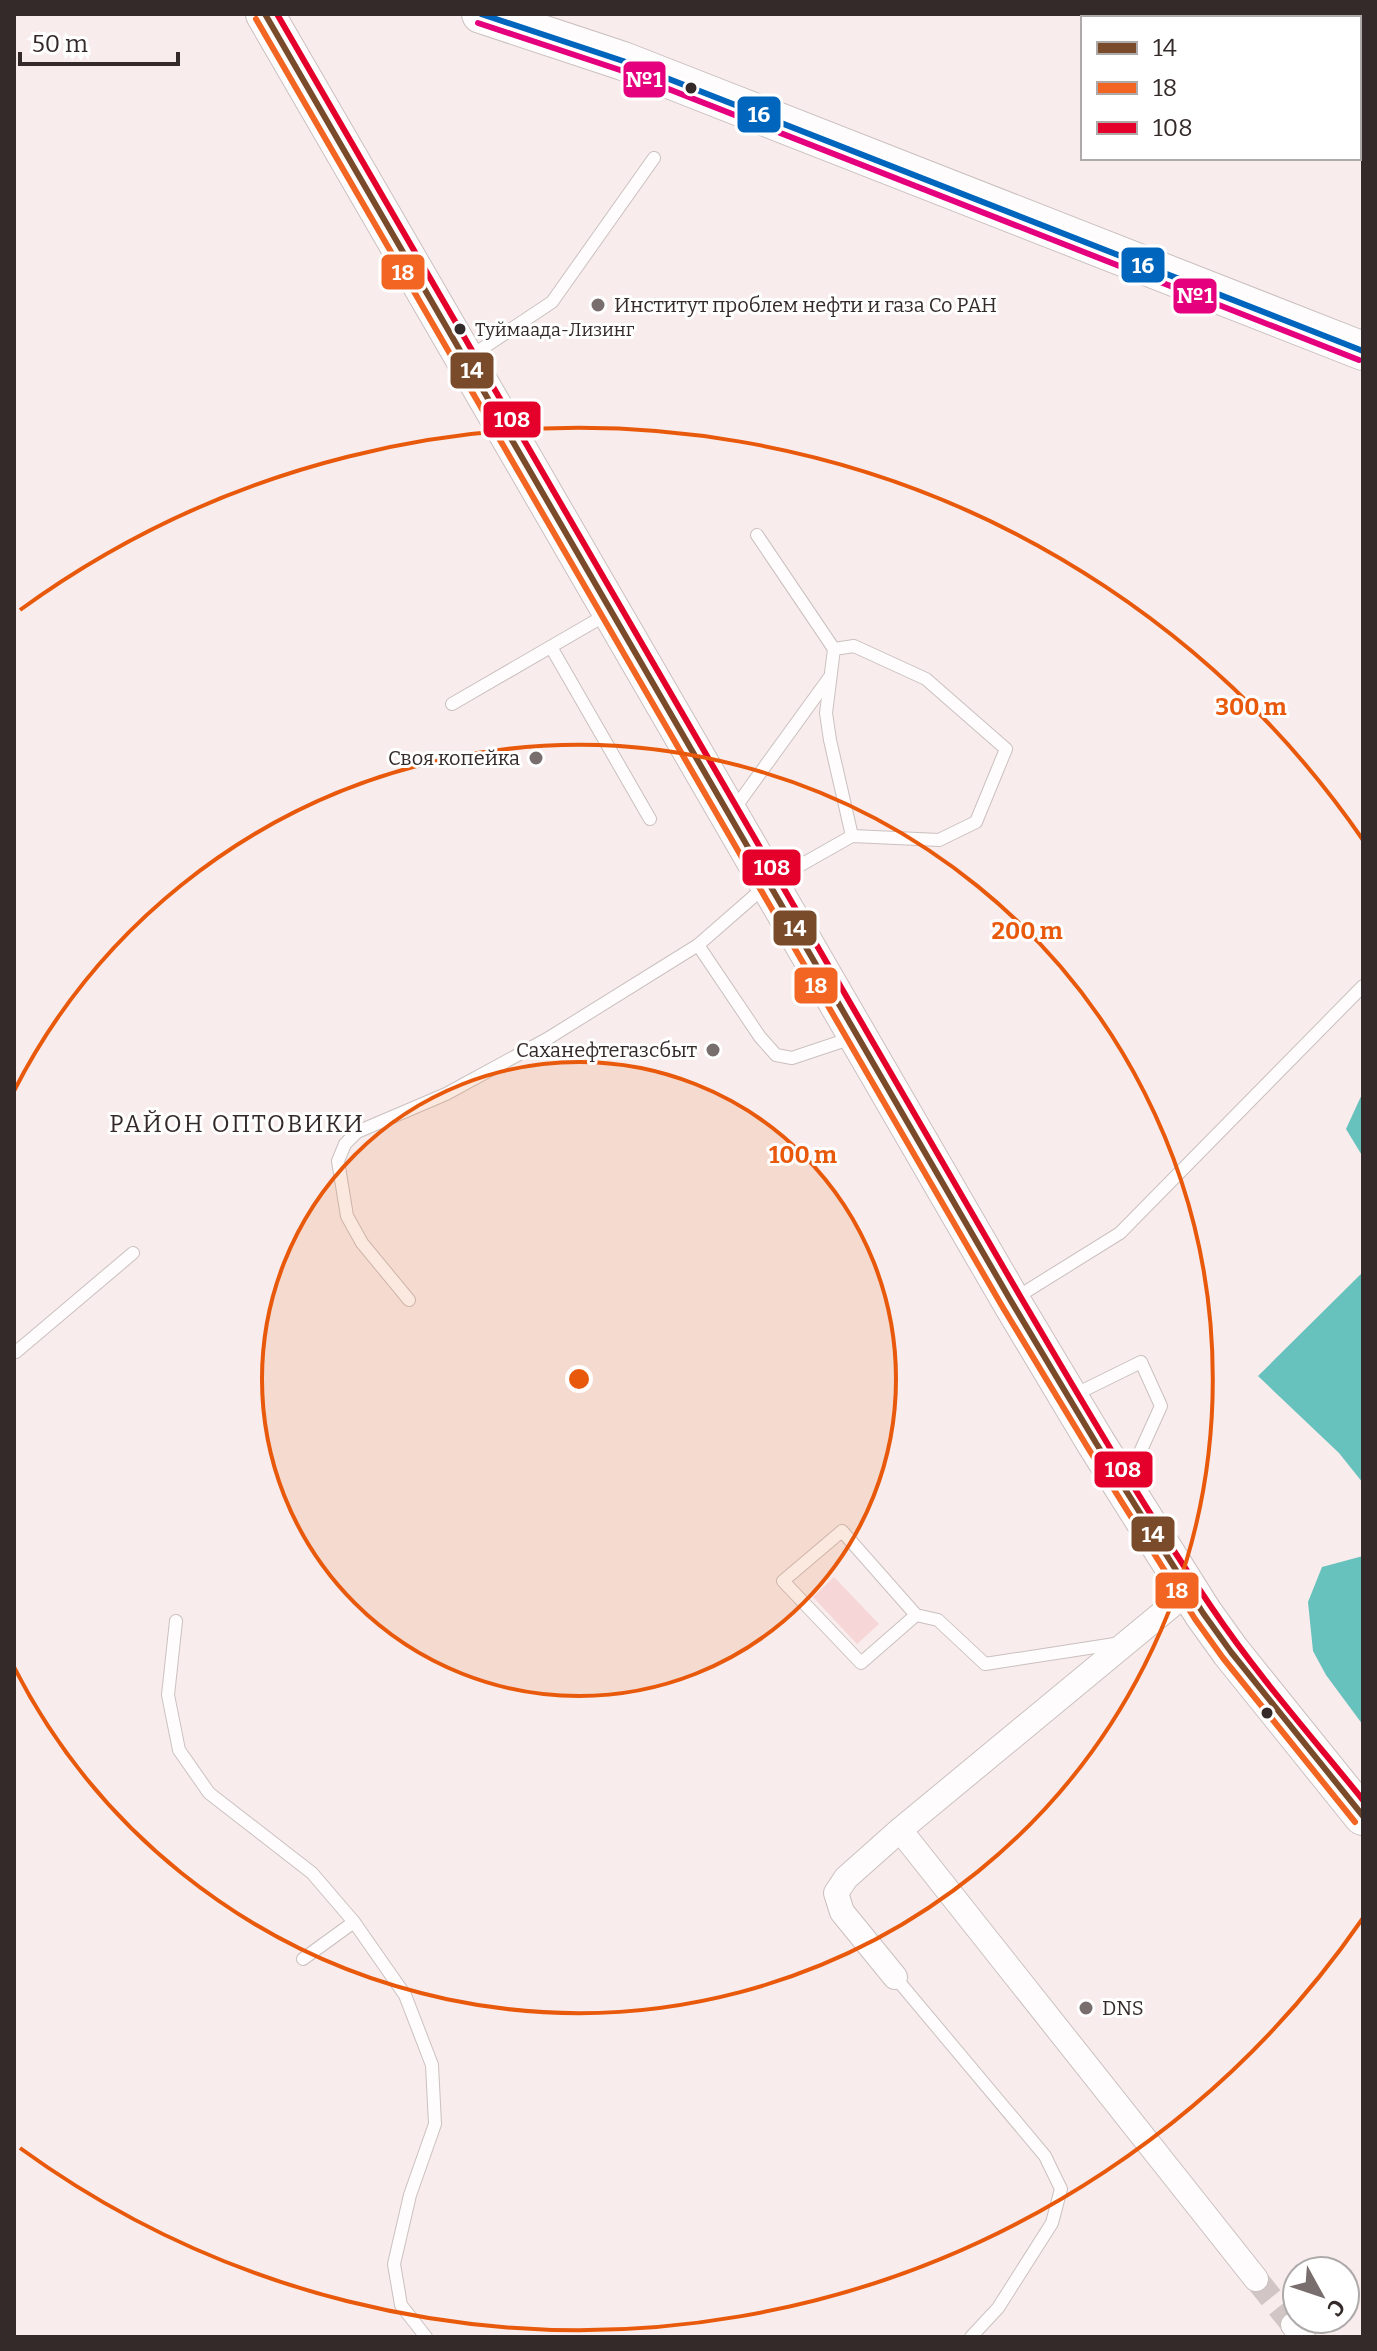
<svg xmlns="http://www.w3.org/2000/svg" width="1377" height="2351" font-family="Bitter,serif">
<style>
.green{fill:#f7d6d7}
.water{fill:#67c1bc}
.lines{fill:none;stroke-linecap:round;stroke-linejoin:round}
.minor-tunnel{stroke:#d1c5c5;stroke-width:24;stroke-dasharray:24 12;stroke-linecap:butt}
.service-casing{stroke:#cbc0c0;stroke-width:14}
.minor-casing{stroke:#cbc0c0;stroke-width:26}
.primary-casing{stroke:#cbc0c0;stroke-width:40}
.service{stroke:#fefcfc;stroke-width:12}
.minor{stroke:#fefcfc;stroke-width:24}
.primary{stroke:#fefcfc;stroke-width:38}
.bus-1-casing{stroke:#fff;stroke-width:12}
.bus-2-casing{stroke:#fff;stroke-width:12}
.bus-3-casing{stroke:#fff;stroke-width:12}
.bus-4-casing{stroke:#fff;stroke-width:12}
.bus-5-casing{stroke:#fff;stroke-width:12}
.bus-1{stroke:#7a4b2a;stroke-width:6}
.bus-2{stroke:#f26522;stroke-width:6}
.bus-3{stroke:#e4002b;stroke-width:6}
.bus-4{stroke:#0065bd;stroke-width:6}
.bus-5{stroke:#e5007d;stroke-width:6}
.ring{fill:none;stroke:#e8590c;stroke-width:4}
.bus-dot{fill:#352a2a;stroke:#fff;stroke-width:3}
.poi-dot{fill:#796e6e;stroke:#fff;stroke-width:3}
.labels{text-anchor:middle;stroke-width:6;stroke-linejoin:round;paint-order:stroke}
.bus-label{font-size:18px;fill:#352a2a;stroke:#fff;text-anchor:start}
.poi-label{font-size:20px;fill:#352a2a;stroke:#fff;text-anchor:start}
.quarter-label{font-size:24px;letter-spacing:2px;fill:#352a2a;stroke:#fff}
.centre{fill:#e8590c;stroke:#fff;stroke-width:4}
.ring-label{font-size:24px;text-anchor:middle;font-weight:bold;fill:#e8590c;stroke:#fff;stroke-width:6;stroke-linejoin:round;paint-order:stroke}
.line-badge{stroke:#fff;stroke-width:3}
.badge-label{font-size:22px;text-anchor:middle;font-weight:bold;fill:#fff}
</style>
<rect width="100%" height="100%" fill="#f8ecec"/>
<polygon class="green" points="834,1577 879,1624 857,1644 813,1597"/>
<g class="water">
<polygon points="1363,1092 1363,1157 1346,1129"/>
<polygon points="1363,1272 1363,1483 1339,1453 1258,1376"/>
<polygon points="1363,1556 1363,1725 1326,1675 1313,1651 1308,1602 1322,1567"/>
</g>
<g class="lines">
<polyline class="minor-tunnel" points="1256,2279 1293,2325"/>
<defs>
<g id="service">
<polyline points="468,358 552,302 654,158"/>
<polyline points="757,535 834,649"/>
<polyline points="551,647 650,819"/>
<polyline points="452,704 609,613"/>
<polyline points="732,812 829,678"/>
<polyline points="852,836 939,840 976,822 1006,749 926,679 854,646 834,649 826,713 830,740 852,836 769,883 698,945 760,1037 776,1055 792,1058 855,1037"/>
<polyline points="1014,1299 1120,1233 1363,986"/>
<polyline points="409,1300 362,1243 347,1216 338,1161 345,1144 357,1132 446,1094 547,1039 698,945"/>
<polyline points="14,1349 16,1352 133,1253"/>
<polyline points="1074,1395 1141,1362 1161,1406 1127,1481"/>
<polyline points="916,1615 842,1531 783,1581 861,1663 916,1615 938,1620 985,1664 1121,1643"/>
<polyline points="176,1621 168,1695 179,1750 209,1793 312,1873 354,1922 405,1995 432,2065 435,2124 410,2195 394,2264 401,2305 426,2337"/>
<polyline points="303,1959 354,1922"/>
<polyline points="895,1977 1045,2156 1061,2189 1052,2223 998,2308 971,2337"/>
</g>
<g id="minor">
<polyline points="900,1830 1256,2279"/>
<polyline points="895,1977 842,1912 836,1893 846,1878 900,1830 1189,1591"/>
<polyline points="1293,2325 1303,2337"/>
</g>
<g id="primary">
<polyline points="265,14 1011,1301 1096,1443 1203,1613 1231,1652 1363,1816"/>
<polyline points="481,14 623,61 1363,351"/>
</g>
</defs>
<use href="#service" class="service-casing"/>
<use href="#minor" class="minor-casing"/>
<use href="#primary" class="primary-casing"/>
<use href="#service" class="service"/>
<use href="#minor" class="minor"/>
<use href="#primary" class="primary"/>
<defs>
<polyline id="bus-1" points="265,14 1011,1301 1096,1443 1203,1613 1231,1652 1363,1816"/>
<polyline id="bus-2" points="256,19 1002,1306 1088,1448 1195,1619 1223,1658 1355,1822"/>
<path id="bus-3" d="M277,14l743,1282c62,105 123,211 192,312 45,67 100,129 151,192"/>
<polyline id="bus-4" points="481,14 623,61 1363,351"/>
<polyline id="bus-5" points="478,23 620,70 1359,360"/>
</defs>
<use href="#bus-1" class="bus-1-casing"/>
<use href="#bus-2" class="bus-2-casing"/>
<use href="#bus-3" class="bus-3-casing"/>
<use href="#bus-4" class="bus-4-casing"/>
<use href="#bus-5" class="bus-5-casing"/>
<use href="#bus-1" class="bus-1"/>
<use href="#bus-2" class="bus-2"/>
<use href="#bus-3" class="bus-3"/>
<use href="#bus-4" class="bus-4"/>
<use href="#bus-5" class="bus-5"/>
</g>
<circle cx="579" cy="1379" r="317" fill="#e8590c" fill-opacity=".12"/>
<g class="ring">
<circle cx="579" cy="1379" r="317"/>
<path d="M14 1091A634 634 0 1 1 14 1667"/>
<path d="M1363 1918A951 951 0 0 1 20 2148M20 610A951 951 0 0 1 1363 840"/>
</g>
<g class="bus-dot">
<circle cx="691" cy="88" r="7"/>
<circle cx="460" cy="329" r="7"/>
<circle cx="1267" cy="1713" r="7"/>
</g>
<g class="poi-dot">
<circle cx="598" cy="305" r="8"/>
<circle cx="536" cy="758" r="8"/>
<circle cx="713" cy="1050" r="8"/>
<circle cx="1086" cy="2008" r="8"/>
</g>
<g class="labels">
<g class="bus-label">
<text x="475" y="336">Туймаада-Лизинг</text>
</g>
<g class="poi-label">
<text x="614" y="312">Институт проблем нефти и газа Со РАН</text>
<text x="520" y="765" text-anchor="end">Своя копейка</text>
<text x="697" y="1057" text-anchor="end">Саханефтегазсбыт</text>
<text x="1102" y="2015">DNS</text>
</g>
<g class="quarter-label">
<text x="237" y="1132">РАЙОН ОПТОВИКИ</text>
</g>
</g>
<circle cx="579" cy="1379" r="12" class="centre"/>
<g class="ring-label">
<text x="1251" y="715">300 m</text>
<text x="1027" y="939">200 m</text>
<text x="803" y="1163">100 m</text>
</g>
<g class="line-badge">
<rect x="622" y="60" width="45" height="39" rx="8" fill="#e5007d"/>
<rect x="736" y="95" width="46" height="39" rx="8" fill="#0065bd"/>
<rect x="1120" y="246" width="46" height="38" rx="8" fill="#0065bd"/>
<rect x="380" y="253" width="46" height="38" rx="8" fill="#f26522"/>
<rect x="1172" y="277" width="46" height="38" rx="8" fill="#e5007d"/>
<rect x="449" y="351" width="46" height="39" rx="8" fill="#7a4b2a"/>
<rect x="482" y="400" width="60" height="39" rx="8" fill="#e4002b"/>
<rect x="741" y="848" width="61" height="39" rx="8" fill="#e4002b"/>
<rect x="772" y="909" width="46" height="38" rx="8" fill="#7a4b2a"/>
<rect x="793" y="966" width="46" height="39" rx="8" fill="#f26522"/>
<rect x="1093" y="1450" width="61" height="39" rx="8" fill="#e4002b"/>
<rect x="1130" y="1515" width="46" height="38" rx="8" fill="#7a4b2a"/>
<rect x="1154" y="1571" width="46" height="39" rx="8" fill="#f26522"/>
</g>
<g class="badge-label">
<text x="644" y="87">№1</text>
<text x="759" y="122">16</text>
<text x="1143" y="273">16</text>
<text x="403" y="280">18</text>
<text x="1195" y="303">№1</text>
<text x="472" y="378">14</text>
<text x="512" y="427">108</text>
<text x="772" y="875">108</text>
<text x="795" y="936">14</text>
<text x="816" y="993">18</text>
<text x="1123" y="1477">108</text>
<text x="1153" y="1542">14</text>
<text x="1177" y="1598">18</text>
</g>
<rect width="1377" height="2351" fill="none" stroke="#352a2a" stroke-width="32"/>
<rect x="1081" y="16" width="280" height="144" fill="#ffffff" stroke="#aeaaaa" stroke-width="2"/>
<rect x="1097" y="42" width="40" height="12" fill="#7a4b2a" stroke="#aeaaaa" stroke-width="2"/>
<text x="1153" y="56" font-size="24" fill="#352a2a">14</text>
<rect x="1097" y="82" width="40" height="12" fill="#f26522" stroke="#aeaaaa" stroke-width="2"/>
<text x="1153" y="96" font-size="24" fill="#352a2a">18</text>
<rect x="1097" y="122" width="40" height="12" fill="#e4002b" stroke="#aeaaaa" stroke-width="2"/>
<text x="1153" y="136" font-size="24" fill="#352a2a">108</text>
<g transform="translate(1321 2295) rotate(130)"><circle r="38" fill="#ffffff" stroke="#aeaaaa" stroke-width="2"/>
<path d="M0-6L14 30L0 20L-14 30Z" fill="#796e6e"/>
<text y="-12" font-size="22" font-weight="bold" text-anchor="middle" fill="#352a2a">С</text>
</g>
<path d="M20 52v12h158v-12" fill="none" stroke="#352a2a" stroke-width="4"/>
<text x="32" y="52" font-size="24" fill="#352a2a" stroke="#ffffff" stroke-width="6" paint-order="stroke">50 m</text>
</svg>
